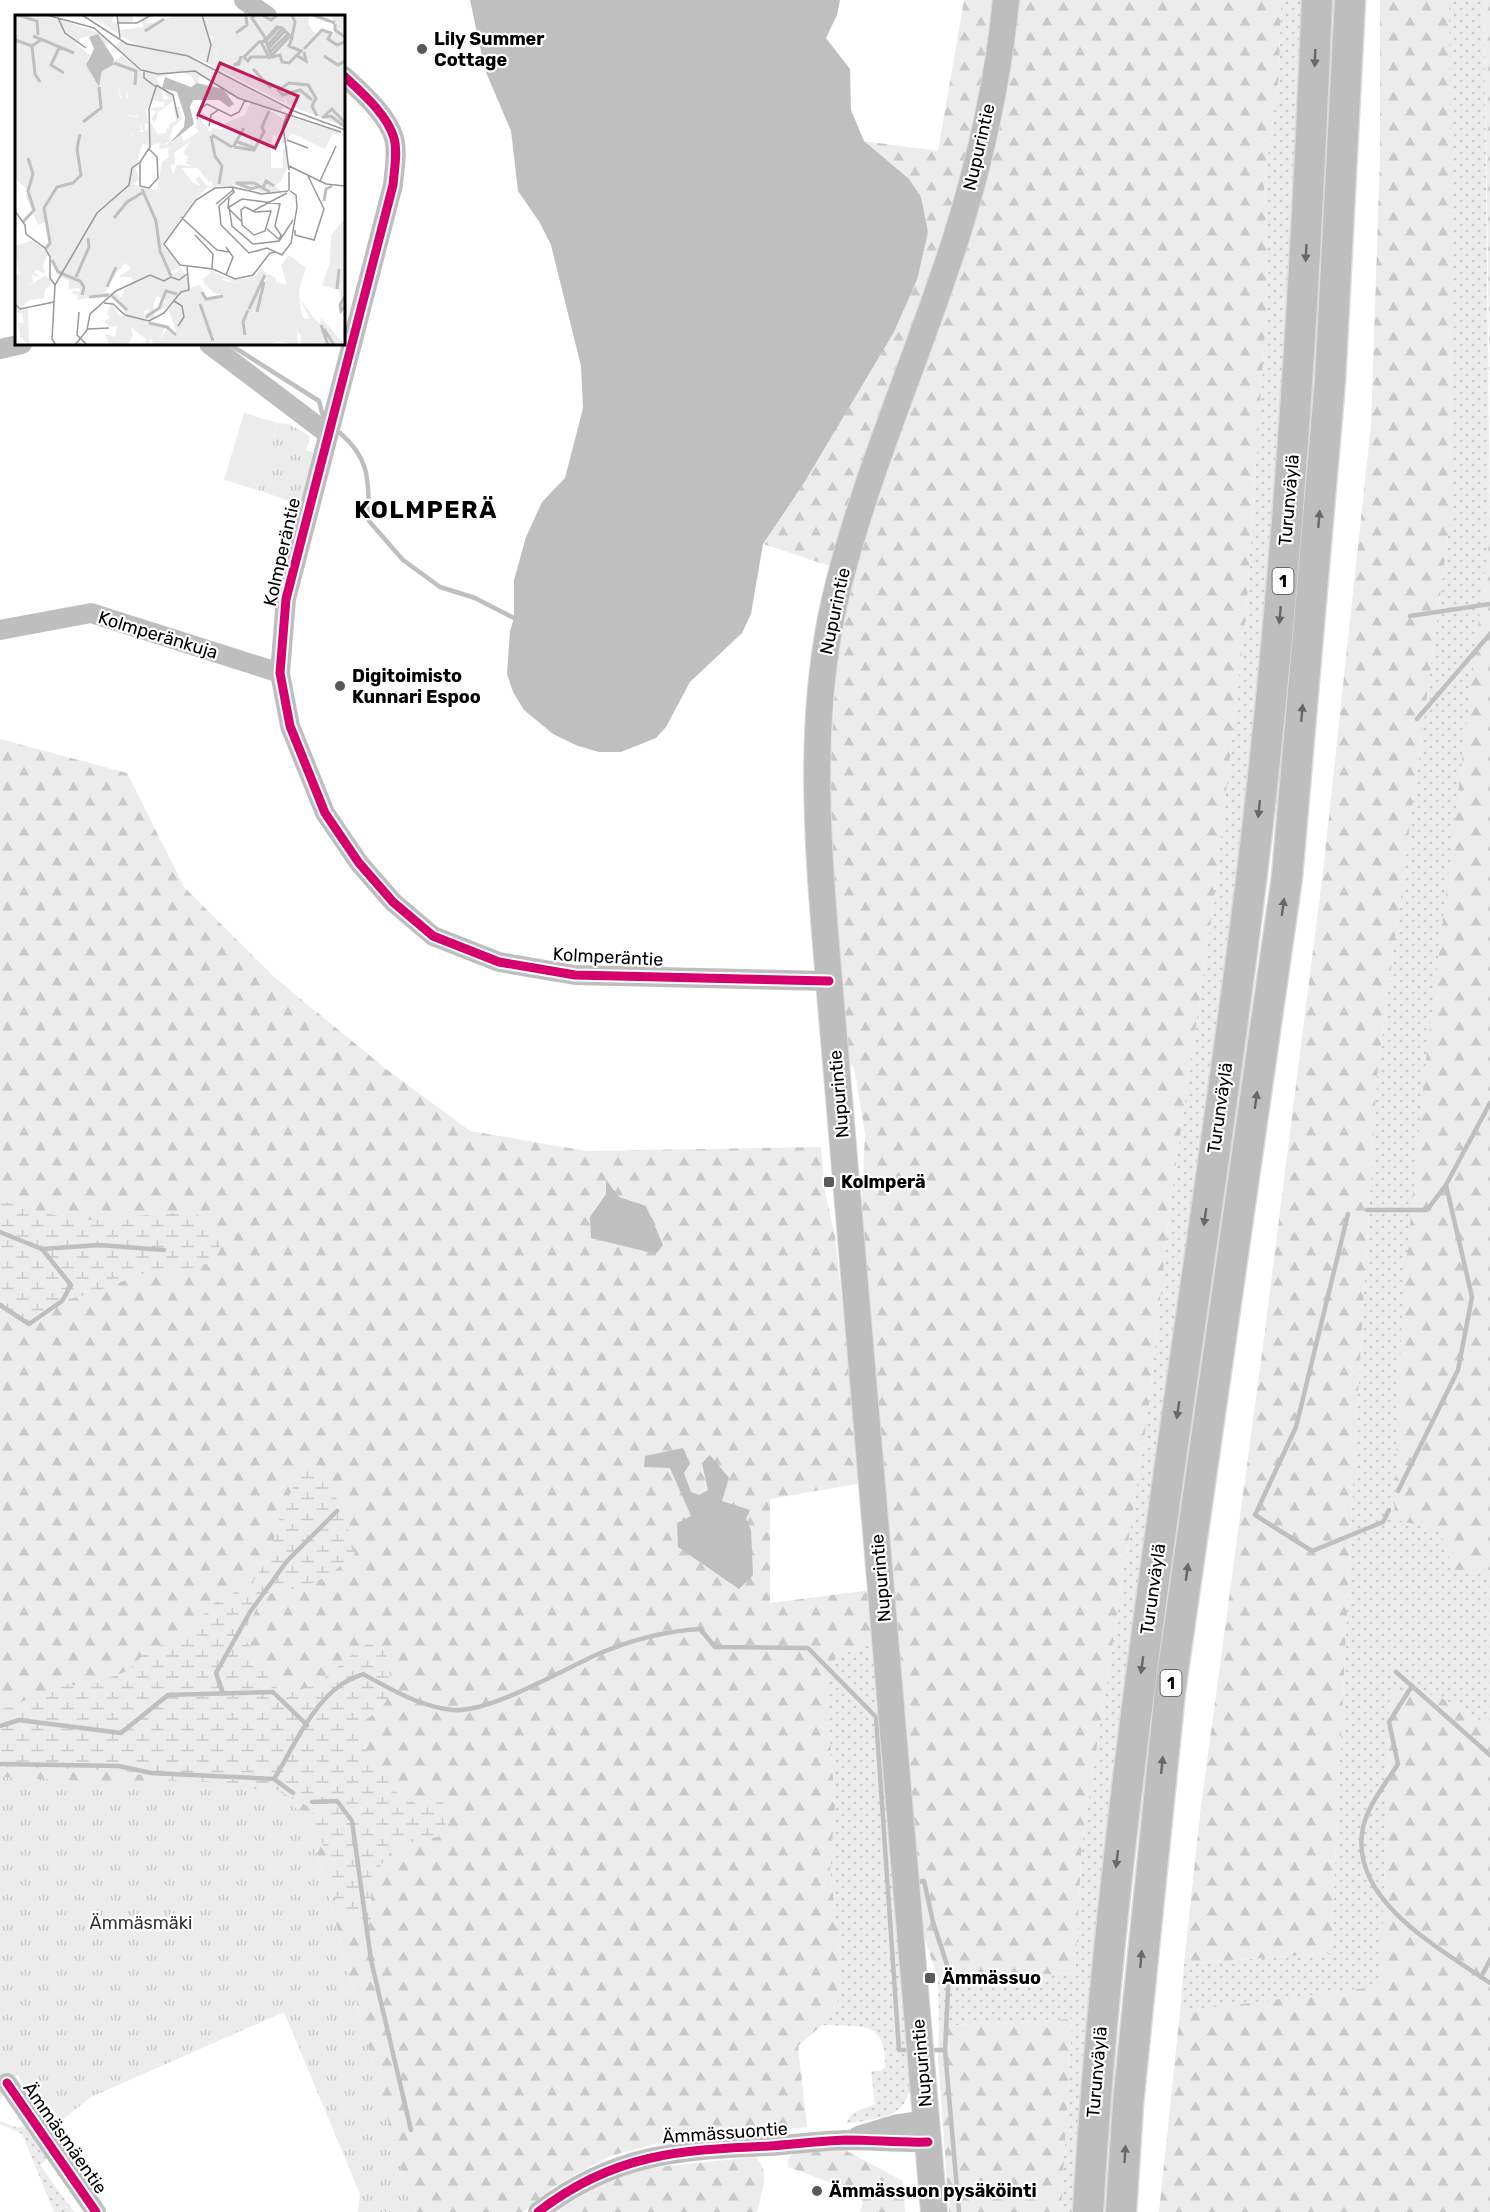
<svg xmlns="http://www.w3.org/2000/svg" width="1490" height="2212" font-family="Rubik,sans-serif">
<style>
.grass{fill:url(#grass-dots)}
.forest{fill:url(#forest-firs)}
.wetland{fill:url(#wetland-marsh)}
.park{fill:url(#park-tufts)}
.pitch{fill:#ececec}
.water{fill:#bfbfbf}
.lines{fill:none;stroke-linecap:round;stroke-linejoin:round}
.stream{stroke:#bfbfbf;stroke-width:4.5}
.major-casing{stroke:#dbdbdb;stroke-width:28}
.highway-casing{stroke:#dbdbdb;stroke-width:33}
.minor{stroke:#bebebe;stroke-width:20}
.major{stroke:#bebebe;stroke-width:26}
.highway{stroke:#bebebe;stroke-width:30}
.cycleway-casing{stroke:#fff;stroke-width:13}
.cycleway{stroke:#d6006c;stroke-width:9}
.oneway{fill:#686868}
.poi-dot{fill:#595959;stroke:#fff;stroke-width:2}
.labels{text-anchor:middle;stroke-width:4.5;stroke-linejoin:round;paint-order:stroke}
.shield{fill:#fff;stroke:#4c4c4c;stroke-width:1.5}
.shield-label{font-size:16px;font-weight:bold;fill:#000}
.poi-label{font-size:18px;font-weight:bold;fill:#000;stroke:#fff;text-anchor:start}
.street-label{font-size:18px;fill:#000;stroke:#fff}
.park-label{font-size:18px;fill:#333;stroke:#fff}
.district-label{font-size:24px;font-weight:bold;letter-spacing:1.5px;fill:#000;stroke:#fff}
.inset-river{fill:none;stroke:#bfbfbf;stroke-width:3}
.inset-road{fill:none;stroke:#999;stroke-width:1.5}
.view{fill:#c2185b;fill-opacity:0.15;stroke:#c2185b;stroke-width:3}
.inset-edge{fill:none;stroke:#000;stroke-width:3}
</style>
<defs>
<pattern id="grass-dots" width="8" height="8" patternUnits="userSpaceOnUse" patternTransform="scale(1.5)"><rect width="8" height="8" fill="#ececec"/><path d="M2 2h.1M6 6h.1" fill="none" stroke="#c9c9c9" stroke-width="1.8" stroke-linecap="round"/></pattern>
<pattern id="forest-firs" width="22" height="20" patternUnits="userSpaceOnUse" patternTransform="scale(1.5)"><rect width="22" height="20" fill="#ececec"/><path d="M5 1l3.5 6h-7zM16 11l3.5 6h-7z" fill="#c9c9c9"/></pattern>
<pattern id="wetland-marsh" width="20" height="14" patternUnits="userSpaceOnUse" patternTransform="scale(1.5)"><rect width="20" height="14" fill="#ececec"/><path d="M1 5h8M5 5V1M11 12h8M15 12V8" fill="none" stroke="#c9c9c9"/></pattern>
<pattern id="park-tufts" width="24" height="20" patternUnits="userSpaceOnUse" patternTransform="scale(1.5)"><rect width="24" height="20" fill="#ececec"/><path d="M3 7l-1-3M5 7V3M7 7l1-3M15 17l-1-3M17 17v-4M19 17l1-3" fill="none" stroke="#c9c9c9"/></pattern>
</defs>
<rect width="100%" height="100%" fill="#fff"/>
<g class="grass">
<polygon points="1281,0 1302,0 1289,299 1268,591 1235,907 1114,1762 1093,1970 1075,2212 1061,2212 1072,2019 939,2026 938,1978 1075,1973 1082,1843 1148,1413 1170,1206 1214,900 1246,614 1268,286 1264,182 1279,75"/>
<polygon points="1449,0 1484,0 1490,527 1394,1518 1440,1530 1454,1570 1490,1570 1490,1727 1437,1695 1390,1693 1381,1987 1180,2012 1184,1964 1331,1953 1354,1461 1377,1076 1451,513"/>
<path d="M875,1642l38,433c-6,46 -28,41 -67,49l5,-10 24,-10 -4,-33h9l5,-4c1,-50 -26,-39 -63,-42l18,-28v-47l-10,-80 5,-65 -9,-118 10,-30z"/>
<polygon points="0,2121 18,2128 23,2125 48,2158 40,2165 74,2212 54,2212 22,2134 0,2124"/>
</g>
<g class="forest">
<polygon points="964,0 996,0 969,154 950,226 833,567 763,544 804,483 894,332 917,280 879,155 864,141 938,151"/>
<polygon points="1014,0 1281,0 1279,75 1264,182 1268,286 1246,614 1214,900 1170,1206 1148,1413 1082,1843 1075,1973 938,1978 924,1937 918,1897 860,1244 865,1133 854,1067 849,1064 835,953 829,779 839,631"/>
<polygon points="1380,0 1449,0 1451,513 1377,1076 1354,1461 1331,1953 1184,1964 1200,1814 1263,1346 1324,863 1371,425 1380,158"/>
<polygon points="1484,0 1490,0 1490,406"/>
<polygon points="1490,527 1490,1570 1453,1570 1440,1531 1394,1519 1402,1309 1424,1077"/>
<polygon points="0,739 127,773 184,887 274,977 386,1069 470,1131 587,1151 821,1147 825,1192 835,1235 862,1483 770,1499 770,1603 871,1590 875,1642 836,1657 826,1687 835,1805 830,1870 840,1950 840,1997 822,2025 798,2046 807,2127 658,2143 610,2156 555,2186 523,2212 416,2212 409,2201 315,1845 0,1777"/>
<polygon points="1390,1693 1437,1695 1490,1727 1490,2212 1159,2212 1180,2012 1381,1986"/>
<polygon points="1072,2019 1061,2212 949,2212 938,2058 939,2026"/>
<polygon points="815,2149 845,2150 903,2181 905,2212 860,2212 863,2203 859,2193 788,2167 788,2159 794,2153"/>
<path d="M755,2157c17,14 6,36 2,55h-203l50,-30 34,-13z"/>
</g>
<g class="wetland">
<polygon points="0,1201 78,1221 193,1211 222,1235 222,1243 209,1263 182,1271 141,1274 96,1292 62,1301 29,1324 0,1305"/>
<path d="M303,1466l22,13 16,27 14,48c-33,29 -47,34 -91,40l-21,41 24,41 16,19 34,-11 43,-36 16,-8c9,10 11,16 13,29 4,30 -3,38 -28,54l2,22 35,49 19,10 26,-2 3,25 -8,10 -42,8 -25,33v44l-14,3 -20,-13 -6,-43 -20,-61 -44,-23 -109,-6 -33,-8 -125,-4v-57l67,-26 19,3 43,-17 15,-16 44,-21 25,-29 39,-21 16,-24 13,-46z"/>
</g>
<g class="park">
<polygon points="278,423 289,424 308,435 310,438 306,450 317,454 303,506 258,490"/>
<polygon points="0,1777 253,1788 302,1811 315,1845 409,2201 416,2212 358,2212 360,2194 284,2012 91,2097 61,2121 52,2109 40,2114 18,2075 7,2083 0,2101"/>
</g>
<polygon class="pitch" points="244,413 278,423 258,490 224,480"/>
<g class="water">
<polygon points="470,0 840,0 837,15 826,38 850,69 851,110 864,141 909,179 921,197 928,232 917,280 894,332 804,483 763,544 751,614 742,633 690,682 666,727 656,738 621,752 599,752 578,746 553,734 524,710 513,692 507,674 510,631 514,618 514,580 526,537 542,502 565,478 583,408 581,366 551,245 540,223 518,191 511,131 485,70"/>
<polygon points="606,1180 619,1197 646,1206 663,1245 656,1254 591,1238 590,1217 606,1194"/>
<polygon points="683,1448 690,1463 684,1473 691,1492 699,1495 708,1490 702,1463 710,1455 729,1478 722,1501 750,1510 746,1519 751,1530 753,1575 739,1589 678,1547 677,1523 691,1516 670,1468 644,1467 645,1456"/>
</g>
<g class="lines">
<g class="stream">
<polyline points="229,344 319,401 324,420"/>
<path d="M340,433c32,27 28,51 29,88l34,39 37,27 35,11 39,20"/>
<polyline points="1410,616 1490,604"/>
<polyline points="1417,719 1490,634"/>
<polyline points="1367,1210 1427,1210 1446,1185"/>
<polyline points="1348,1214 1296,1427 1255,1515 1312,1551 1383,1522 1389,1510"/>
<polyline points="0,1232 42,1249 99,1245 164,1250"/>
<polyline points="0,1305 29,1324 62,1301 71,1285 42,1249"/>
<polyline points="1398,1491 1458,1370 1472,1297 1446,1185 1490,1103"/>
<polyline points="1396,1672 1490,1755"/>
<path d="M1412,1686l-23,36 9,42c-13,21 -33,44 -36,69 -9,70 79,116 128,150"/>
<polyline points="223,1693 216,1673 250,1612 287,1561 337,1511"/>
<polyline points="0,1726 19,1720 121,1733 168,1695 273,1692 307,1725"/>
<polyline points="0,1764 119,1766 151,1773 274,1779 293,1793"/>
<path d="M274,1779c19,-31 37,-74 68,-95 6,-4 14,-7 21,-10 27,15 58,33 90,36 37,3 109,-40 145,-56 33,-14 67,-23 102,-25l15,18 93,1 68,69 23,333h8"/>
<polyline points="312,1802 337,1801 352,1821 371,1960 411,2130"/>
<polyline points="919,1882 924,1881 933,1922 949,1971 945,2050 959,2212"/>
<polyline points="1481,1977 1490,1960"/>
<polyline points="934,2050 945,2050"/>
</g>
<defs>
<path id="major" d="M934,2212l-105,-1231c-11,-132 -24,-267 10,-398 30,-118 80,-229 117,-345 24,-76 42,-158 50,-238"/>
<g id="highway">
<path d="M1088,2212c26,-447 108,-887 163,-1331 36,-293 54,-586 66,-881"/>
<polyline points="1121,2212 1128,2104 1170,1691 1287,877 1330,381 1350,0"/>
</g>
</defs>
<use href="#major" class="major-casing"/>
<use href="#highway" class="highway-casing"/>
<g class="minor">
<polyline points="244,0 267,16"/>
<path d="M344,76c17,16 43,38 50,62 4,14 0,33 -1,47l-107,414 -6,74 10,53 35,87 34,50 34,39 40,34 66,26 76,13 254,6"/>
<polyline points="209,344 328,434"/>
<polyline points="0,349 22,344"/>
<polyline points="0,630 91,613 280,673"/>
<polyline points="7,2083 96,2212"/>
<polyline points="858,2136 894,2125 926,2120"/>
<path d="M538,2212c75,-58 140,-62 231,-66 26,-2 52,-5 77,-6 28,0 55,3 82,2"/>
</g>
<use href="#major" class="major"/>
<use href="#highway" class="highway"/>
<defs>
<g id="cycleway">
<path d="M344,76c17,16 43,38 50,62 4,14 0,33 -1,47l-107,414 -6,74 10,53 35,87 34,50 34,39 40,34 66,26 76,13 254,6"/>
<polyline points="7,2083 96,2212"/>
<path d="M538,2212c75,-58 140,-62 231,-66 26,-2 52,-5 77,-6 28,0 55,3 82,2"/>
</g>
</defs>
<use href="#cycleway" class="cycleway-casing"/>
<use href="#cycleway" class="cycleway"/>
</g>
<defs><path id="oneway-solid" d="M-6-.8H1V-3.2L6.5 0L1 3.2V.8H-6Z" transform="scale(1.5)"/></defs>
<g class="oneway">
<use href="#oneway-solid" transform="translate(1315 58) rotate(92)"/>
<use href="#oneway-solid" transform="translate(1306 253) rotate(93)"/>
<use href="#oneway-solid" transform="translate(1319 519) rotate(-85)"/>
<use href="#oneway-solid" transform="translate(1280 615) rotate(95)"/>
<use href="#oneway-solid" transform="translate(1302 713) rotate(-85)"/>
<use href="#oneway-solid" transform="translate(1259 809) rotate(96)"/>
<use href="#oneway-solid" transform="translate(1283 907) rotate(-82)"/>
<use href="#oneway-solid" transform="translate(1256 1100) rotate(-82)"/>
<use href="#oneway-solid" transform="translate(1205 1217) rotate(98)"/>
<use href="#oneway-solid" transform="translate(1178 1410) rotate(98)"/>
<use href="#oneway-solid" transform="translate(1187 1572) rotate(-82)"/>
<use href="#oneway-solid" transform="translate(1142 1665) rotate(98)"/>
<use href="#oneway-solid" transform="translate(1162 1765) rotate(-84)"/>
<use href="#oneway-solid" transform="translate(1117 1859) rotate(97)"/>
<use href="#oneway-solid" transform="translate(1141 1959) rotate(-85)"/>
<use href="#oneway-solid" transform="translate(1125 2154) rotate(-87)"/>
</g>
<g class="poi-dot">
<circle cx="422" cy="49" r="6"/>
<circle cx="340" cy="686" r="6"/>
<rect x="823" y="1176" width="12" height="12" rx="3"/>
<rect x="924" y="1972" width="12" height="12" rx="3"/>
<circle cx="817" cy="2191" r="6"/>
</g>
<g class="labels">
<g class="shield">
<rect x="1272.5" y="568" width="21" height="26" rx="4.5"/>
<rect x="1160.5" y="1670" width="21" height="26" rx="4.5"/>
</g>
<g class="shield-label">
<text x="1283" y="587">1</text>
<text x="1171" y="1689">1</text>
</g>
<g class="poi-label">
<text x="434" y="45">Lily Summer<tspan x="434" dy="21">Cottage</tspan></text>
<text x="352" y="682">Digitoimisto<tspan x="352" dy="21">Kunnari Espoo</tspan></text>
<text x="841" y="1188">Kolmperä</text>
<text x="942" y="1984">Ämmässuo</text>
<text x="829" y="2197">Ämmässuon pysäköinti</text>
</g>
<g class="street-label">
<text transform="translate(979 147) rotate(-77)" y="6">Nupurintie</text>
<text transform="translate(1289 500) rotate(-85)" y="6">Turunväylä</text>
<text transform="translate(282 552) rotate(-77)" y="6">Kolmperäntie</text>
<text transform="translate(835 611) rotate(-78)" y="6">Nupurintie</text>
<text transform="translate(158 635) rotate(17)" y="6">Kolmperänkuja</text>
<text transform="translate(608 957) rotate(3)" y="6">Kolmperäntie</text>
<text transform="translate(839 1094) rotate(-95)" y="6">Nupurintie</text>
<text transform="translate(1220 1108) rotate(-82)" y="6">Turunväylä</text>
<text transform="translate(881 1578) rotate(-95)" y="6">Nupurintie</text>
<text transform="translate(1153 1589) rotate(-82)" y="6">Turunväylä</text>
<text transform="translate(922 2063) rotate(-95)" y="6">Nupurintie</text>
<text transform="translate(1097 2072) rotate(-85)" y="6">Turunväylä</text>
<text transform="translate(725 2133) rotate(-4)" y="6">Ämmässuontie</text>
<text transform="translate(65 2138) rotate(55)" y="6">Ämmäsmäentie</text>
</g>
<g class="park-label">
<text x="141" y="1929">Ämmäsmäki</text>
</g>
<g class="district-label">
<text x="426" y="518">KOLMPERÄ</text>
</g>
</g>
<g transform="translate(15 15)">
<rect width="330" height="330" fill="#fff"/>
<path d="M195,23l6,1 1,23 21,8 34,19 6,-7 5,2 -4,6 9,6 -2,8v-7l-70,-34 -1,-22zM108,41l38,33 3,11 7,-2 2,3 -15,11 -3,11 -4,-4 6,-8 -5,-1 -1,-2 13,-1v-5l-14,-2 -1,-15 -14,22 4,9 -13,-1 -8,-29 9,3 -1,10 5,-2 5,-5 -6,-3 12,-10h-14l2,-5 8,-1zM159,92h5l3,12 -9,8 -4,15 -7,3 15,-3 -2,5 -15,2 -1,-6 -11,3 -15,-7v-7h10l-3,-10 4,-2 2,12 5,-9 7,11 8,-1 1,-6 2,3v-6l7,-3zM274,108l40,18 -4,8 -34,-16zM246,254l6,4 -8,18 5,1 -11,7 -5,17 -4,-1 1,-26 10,-10 -19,4 -31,-13 29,10 20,-2zM30,260l8,7 -8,8 -1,8 -14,2 -10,8 -5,-5 1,-16 15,-2zM272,270l12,5 4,48 -5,-6 -14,-45zM146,282l7,10 -15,6 3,4 -8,6 17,4 -5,13 -17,-21 10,-16 1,8 4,-2z" fill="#ececec"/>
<path d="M0,0l39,2 45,16 10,10 -3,3 -8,-12 -17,4 -5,6 14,11 -4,10 13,22 4,-17 19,-14 17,14 -11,8 14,-1 -5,10 -7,2 6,3 -8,8 -1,-11 -9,-3 2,12 8,5 -4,3 3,10 11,1 -3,-11 8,-20 10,-1 -1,17 -6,8 2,14 -8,-2 1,9 -10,3 12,9 -8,23 4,13 -5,5 6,3 17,3 5,-28 7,-5 -1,-8 9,-4 -4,-3 8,-7 3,6 15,-9 -3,-4 2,-13 12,17 2,-4 10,2 5,-8 18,-7 5,-12 6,1 -25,-10 -3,2 -21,-19h-9l1,6 -4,1 -2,-6 -11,-7 -26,7 6,10h11l-5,3 5,7 -2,3 -10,-12 -16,-11v-7l-30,-24 5,-6 71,17 92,49 -2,4 -12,-1 20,13 3,6 -5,14h-6l1,-10 -16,-2 -12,19 -17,-2 -11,7 13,-6 13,2 -4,8h-19l4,6 5,-6 6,9 -10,11 17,5h-15l7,3 -15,-4 -16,5v-8l-3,2 -11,-14h-16l10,14 9,4 -7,-8 6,-1 8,10 -26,25 -19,33 12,16 -5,-1 1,13 3,2 7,-7 8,11 1,9 10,-3 7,13 14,-1 2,-2 -9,-2 -10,-10 -1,-4 9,-8 13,7 -3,2 14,3 19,-4 -10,10 5,12h-4l-2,14 4,1 7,-22h8l-3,-5 -3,1 8,-7 2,-10 9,5v4l11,3 -6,-20 8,-10 17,13 -7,22 -15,-3 10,11 4,47 -20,-4 -6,4h-118l-4,-7 -1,7h-4l1,-6 -15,-12 2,9 -5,9h-19l-4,-11 10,3 2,-11h-8l-5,-5 6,-3 -3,-5 4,-9 9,12h7l-10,-17 -11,-5 -29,6 1,-5 -6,-1 1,-4 7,2 -1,-4 -10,1v-8l-9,-4 -12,-25 -5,14 2,8 -9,-5 -2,3 6,5 -8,-2 1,8 -10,5 -5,-2 -3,4v-16h4l-4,-28 18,-6 12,8 5,-5 -5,-21 -7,3 -12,-29 2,-6 -13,-12zM176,126l-8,12 5,4 -2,7 8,2 -17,-1 -4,9 -3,-8 3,3 -2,-5 4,1 -1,-12zM111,247l4,7 -12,8h13l3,4 -10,9 -3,8 -6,-6 -9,1 1,-8zM142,281l8,4 12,34 -6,-2 -2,-8 -9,16 -16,-20v-9l9,-4zM73,0h26l-2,7 5,1v-6l16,-2v7l-15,1 2,7 24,-3 -3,-6 4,-2 2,4 12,-1 16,-7h134l-1,10 9,10 6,-5 11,3 2,-7 -5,-11h14v112l-59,-23 2,-8 -10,-5 5,-7 -5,-2 -6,7 -34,-19 -21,-8 -1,-22 -4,-3 -4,-1 7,4 1,23 70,34 -2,6 -87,-45 -62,-14zM273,101l57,18v3l-12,-4 -4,8 -39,-18zM330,203v104l-6,-32 -17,-5 8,-22 1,-27zM284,282l17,24 4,3 1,-6 24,27h-29l-1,-4 -2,4h-12l-1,-36 3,9 7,1zM0,290l13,3 1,37 -9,-8 -2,-15 6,1 -2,-9 -7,-2z" fill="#ececec" fill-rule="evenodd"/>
<path d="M26,82l-2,14 9,-4 6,12 -7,2 -1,11 -16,-3zM230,110l-3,19 9,4 7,-5 -4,-17 5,5 2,-5h7l3,4 -6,2 -11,18 -12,-2 -20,13 2,18 10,7h-19l3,-14 -13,-9 -4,3 -10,-5 1,-9 15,6 6,-3 -4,-21 11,2 12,10zM252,163l14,13 -16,2 -30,-10 25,-1zM183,270l3,6 -12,9 21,8 4,-8 25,-9 -5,12 4,1 -1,14 -4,10 -6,1 2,11 -7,-16 -38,-24zM310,313l5,5 7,12h-11l-6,-5 -5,4v-6z" fill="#ececec"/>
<path d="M106,42l3,3 -7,10 -13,2 1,8 10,9 -6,1 4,12 -9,23 4,1 -2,11 35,8 -9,40 64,13 -33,47 18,23 -42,12 -14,-18 -17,17 -2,15 -15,4 -10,-7 11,-14 -3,-8 -10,-6 -5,13 -16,-5 -12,-23 4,-5 -5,-21 -5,2 -4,-5 -10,-23 2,-7 -11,-8 36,-34 14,-30 18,-3 -1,-21 3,-2 15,13v-33zM251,116l19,2 2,8 -6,2v-7l-8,-1 -2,13v20h12v-19l5,-4v21l-7,15 -7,5 -7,-8 -15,6 -25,-2 -5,-23 15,-11 18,2z" fill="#ececec"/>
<path d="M83,19l16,25 -1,6 -11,6 -3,16 -13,-22 8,-16 -5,-12zM150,62l26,10 6,-4 26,6 11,15 -5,3 -10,-7h-26l-3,7 4,17 -26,21 16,-18 1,-10 -8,-25 -15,-4z" fill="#bfbfbf"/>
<path class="inset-river" d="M3,0l19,6 1,14M247,0l9,5 6,-5M277,0l3,7 -3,15M298,0l22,8M239,1l-2,2 12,18 8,21h-21l-3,4 -4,-4 15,-15 6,-1M320,9v6l10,7M130,16l19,-12M221,18l11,-8 -1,-9M18,21l41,17M251,24l11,-12 5,1 10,10 -3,8 12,5 -12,12 -7,-1 -2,-7 -8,2M0,25l17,6 10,-7M251,26l13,-14M246,27l9,17M253,30l14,-16M17,31l3,28 5,8M44,33l-8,17 13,8M254,33l15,-16M289,34l18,-19 9,3 -3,6 9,6 8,-3M255,37l18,-18M257,40l18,-19 3,1M281,40l10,6 -2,-9M309,41l14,9 7,-4M224,47l-5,3 5,-1 2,-8M99,48l22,8 -1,14M238,54l18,19M262,76l12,-8 19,2 8,13 -4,8 5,10M264,76l4,4 17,-5 12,10M309,102l7,-1 14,11M307,103l10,-9 13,14M68,107l18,-14 -2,-21M197,120l20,12M196,121l4,20 7,10 -3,18M220,126l20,7M218,132l11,-19M219,132l20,3 10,-18 -2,-5 7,-16M245,171l-9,3 -15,-6h18l2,1 7,4M127,174l14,32 4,30 11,25M255,177l-7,-4 3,-7 8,5M309,186l2,-12 6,-3M99,203l13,-16 15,-9M8,207l11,-12 -6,-19 5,-17 -5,-16M31,233l4,-5 -6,-35 13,-21 16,-4 8,-8 -4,-26 3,-15M37,245l6,12 22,9 4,6 -2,8M61,262l13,-30 -1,-9M92,272l9,-20M322,274l2,-20M187,277l4,7 17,-3M97,281l15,14M330,281l-5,9 1,6 4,-5M74,282l20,-2M185,289l13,37M234,294l16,-34M242,297l7,-30M131,302l13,-9 7,-17 11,3M134,308l18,4 9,8M306,310l7,20M309,314l10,16M230,320l-2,-13 5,-12"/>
<path class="inset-road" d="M32,0l47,13 47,42 17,4 37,-3 43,27 103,34M67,0l45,29 61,12 106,55 51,19M102,0l3,23M187,0l9,30 -4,17M43,3l7,15 21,15M102,8h20l14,-8M129,56v7l12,9 -7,22 1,38 -10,15v24l9,2 9,-10 -1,-21 -8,-8M141,70l17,10 5,23M272,99l-4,12 6,44M182,104l3,-10 7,-5 24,12 8,-4 6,-12M194,111l2,-11 7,-5M272,125l21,8M274,151l37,18 19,2M274,157v19M305,166l16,-35M217,172l30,7 26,-3M214,183l-1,10 13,13M227,184l38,5 -5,22 6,9 -2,6 -26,3 -21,-18 -3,-19zM201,189l17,-14M230,192l10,5 16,-1 -6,20 -11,4 -12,-10 -1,-15zM0,196l10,14 1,9 19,14 5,9v21l5,7 -3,54 4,6M238,196l34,-18M166,202l36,33 12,2M252,214l13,11 13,-20M280,215v5l19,5 10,-31 -16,-33M180,220l18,19 -1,14M211,232l7,10 -7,18M260,237l-5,1 -17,22 -18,4 -22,-10 -33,-4 -16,-21 32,-44 19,-12 17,-1 2,5 -15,14 2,19 28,28 18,-5 15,7 9,-12 6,-36 -1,-12 -6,-4M40,270l42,-72 32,-28 3,-17 7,-5M159,286l8,5 2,11 -6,9M89,288l9,1 12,11 24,6 15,-8 17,-21 8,-2 -2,-24M0,289l5,5 34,-7M64,297l-2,23 10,10M72,314l22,-1M60,330l12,-15 3,-16 26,-23 34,-16 14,6 7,-4 8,3 8,-6"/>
<path class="view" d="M205,48l78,33 -23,52 -77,-33z"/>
<rect width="330" height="330" class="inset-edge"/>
</g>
</svg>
